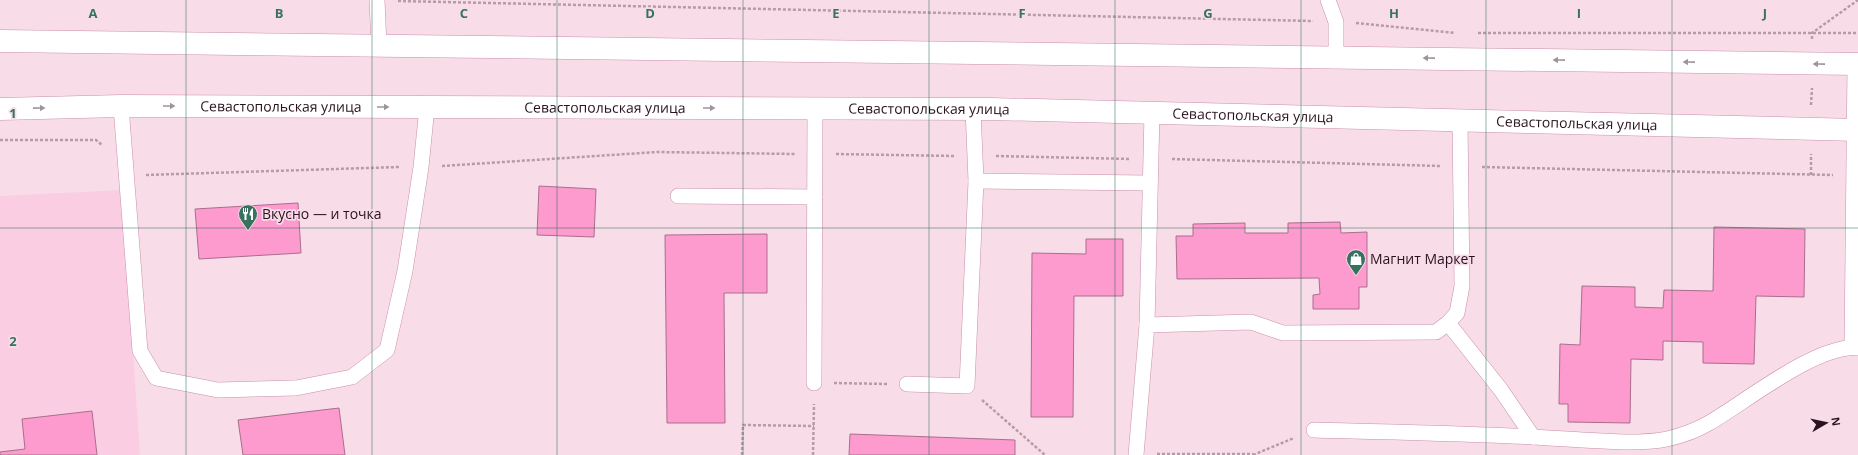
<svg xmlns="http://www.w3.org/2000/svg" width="1858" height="455" font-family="'Open Sans',sans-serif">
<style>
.built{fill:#fbcde3}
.building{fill:#fd9ace;stroke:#aa6e8c}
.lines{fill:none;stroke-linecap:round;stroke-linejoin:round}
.lane-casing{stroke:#cb8dac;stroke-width:16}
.secondary-casing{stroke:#cb8dac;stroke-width:23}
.path{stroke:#b69ca8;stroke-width:2.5;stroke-dasharray:3 2;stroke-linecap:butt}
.lane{stroke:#fff;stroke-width:15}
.secondary{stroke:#fff;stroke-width:22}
.oneway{fill:#9f949a}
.grid{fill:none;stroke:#36725d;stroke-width:1;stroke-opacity:0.55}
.labels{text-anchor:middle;stroke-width:3.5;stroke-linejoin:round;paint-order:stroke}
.street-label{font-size:14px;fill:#29121e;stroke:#f8dde9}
.poi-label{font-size:14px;fill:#29121e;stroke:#f8dde9;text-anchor:start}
.grid-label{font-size:13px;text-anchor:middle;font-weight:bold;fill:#36725d;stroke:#f8dde9;stroke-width:3.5;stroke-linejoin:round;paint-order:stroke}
</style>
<rect width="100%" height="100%" fill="#f8dde9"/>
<polygon class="built" points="122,190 140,455 0,455 0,196"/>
<g class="building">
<polygon points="539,186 596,189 594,237 537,235"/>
<polygon points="298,203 301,253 199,259 195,209"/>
<polygon points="1340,222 1341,233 1367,232 1367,287 1359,287 1359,309 1313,309 1313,295 1320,294 1319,278 1177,279 1176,236 1193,236 1193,224 1245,223 1245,233 1288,233 1288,223"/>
<polygon points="1714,227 1805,229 1804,297 1756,296 1754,364 1703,363 1703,342 1663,341 1663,360 1631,359 1630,423 1568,422 1568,404 1559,404 1560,344 1580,345 1582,286 1635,287 1635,307 1663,308 1664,290 1713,291"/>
<polygon points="767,234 767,293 724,293 725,423 667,423 665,235"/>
<polygon points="1086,239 1123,239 1123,296 1074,296 1073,417 1031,417 1032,253 1086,254"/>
<polygon points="339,408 345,455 243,455 238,420"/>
<polygon points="92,411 97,455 0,455 0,452 25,449 22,419"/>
<polygon points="850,434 1015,440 1015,455 849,455"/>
</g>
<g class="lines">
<defs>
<g id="lane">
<polyline points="377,0 379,46"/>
<polyline points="1328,0 1336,22 1336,57"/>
<polyline points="121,106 140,351 156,378 218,390 296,388 352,377 387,350 405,271 421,167 427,107"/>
<polyline points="976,181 1150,183"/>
<polyline points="678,196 815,197"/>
<polyline points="1448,323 1501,390 1533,437"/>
<polyline points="1147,325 1152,113"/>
<polyline points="1852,347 1855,64"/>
<polyline points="814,383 815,109"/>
<polyline points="907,384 967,386 976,181 973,109"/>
<path d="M1314,430c73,2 147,3 220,7 30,2 60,4 91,5 13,0 28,0 42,-3 13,-3 30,-9 42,-16 35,-20 109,-80 149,-75"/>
<polyline points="1136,455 1147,325 1251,322 1283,333 1436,332 1448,323 1457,313 1462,286 1460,121"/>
</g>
<g id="secondary">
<polyline points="0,41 1858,64"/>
<path id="s1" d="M0,109l121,-3 870,3 867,21"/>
</g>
</defs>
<use href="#lane" class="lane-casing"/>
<use href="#secondary" class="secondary-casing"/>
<g class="path">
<polyline points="398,1 1313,21"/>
<polyline points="1356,23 1455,33"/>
<polyline points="1478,33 1858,33"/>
<polyline points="1812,39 1812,33 1858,0"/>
<polyline points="1811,105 1812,88"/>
<polyline points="0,140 96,140 102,145"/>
<polyline points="836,154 955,156"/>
<polyline points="996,156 1131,159"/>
<polyline points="1172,159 1441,166"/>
<polyline points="442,166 657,152 795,154"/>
<polyline points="1482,167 1833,175"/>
<polyline points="146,175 399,167"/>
<polyline points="1811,175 1811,154"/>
<polyline points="834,383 887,384"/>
<polyline points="982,400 1045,455"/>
<polyline points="1157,454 1253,454"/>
<polyline points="742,455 743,425 814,426"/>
<polyline points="813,455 814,404"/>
<polyline points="1253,455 1294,438"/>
</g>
<use href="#lane" class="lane"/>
<use href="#secondary" class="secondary"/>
</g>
<defs><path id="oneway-solid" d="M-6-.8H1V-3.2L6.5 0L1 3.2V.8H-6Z"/></defs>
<g class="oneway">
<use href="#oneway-solid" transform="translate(1429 58) rotate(-179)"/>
<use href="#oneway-solid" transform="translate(1559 60) rotate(-179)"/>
<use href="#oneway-solid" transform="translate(1689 62) rotate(-179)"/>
<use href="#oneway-solid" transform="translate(1819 64) rotate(-179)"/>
<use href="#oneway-solid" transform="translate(169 106)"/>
<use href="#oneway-solid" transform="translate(383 107)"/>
<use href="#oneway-solid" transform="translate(39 108) rotate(-1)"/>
<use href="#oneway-solid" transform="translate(709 108)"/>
</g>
<path class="grid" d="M186,0v455M372,0v455M557,0v455M743,0v455M929,0v455M1115,0v455M1301,0v455M1486,0v455M1672,0v455M0,228h1858"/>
<defs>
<symbol id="restaurant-pin" viewBox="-11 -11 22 30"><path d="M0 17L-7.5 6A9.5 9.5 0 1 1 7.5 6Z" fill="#36725d" stroke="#f8dde9"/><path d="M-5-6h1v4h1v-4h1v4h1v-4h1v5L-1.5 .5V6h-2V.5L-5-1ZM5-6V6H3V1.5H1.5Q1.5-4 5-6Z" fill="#fff"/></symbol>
<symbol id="shop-pin" viewBox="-11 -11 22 30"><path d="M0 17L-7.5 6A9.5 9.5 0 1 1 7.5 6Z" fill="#36725d" stroke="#f8dde9"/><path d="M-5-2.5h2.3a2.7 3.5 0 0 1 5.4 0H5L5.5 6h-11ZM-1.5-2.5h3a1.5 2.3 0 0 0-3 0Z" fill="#fff"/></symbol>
</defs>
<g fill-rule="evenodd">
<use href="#restaurant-pin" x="237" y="203" width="22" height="30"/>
<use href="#shop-pin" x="1345" y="248" width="22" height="30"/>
</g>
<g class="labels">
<g class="street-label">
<text dy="5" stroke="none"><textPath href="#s1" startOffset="281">Севастопольская улица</textPath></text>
<text dy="5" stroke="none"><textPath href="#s1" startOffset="605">Севастопольская улица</textPath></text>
<text dy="5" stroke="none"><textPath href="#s1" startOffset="929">Севастопольская улица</textPath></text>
<text dy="5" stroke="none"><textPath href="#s1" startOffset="1253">Севастопольская улица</textPath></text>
<text dy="5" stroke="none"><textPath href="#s1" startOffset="1577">Севастопольская улица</textPath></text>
</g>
<g class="poi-label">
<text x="262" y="219">Вкусно — и точка</text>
<text x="1370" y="264">Магнит Маркет</text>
</g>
</g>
<g class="grid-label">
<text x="93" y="18">A</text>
<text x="279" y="18">B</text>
<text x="464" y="18">C</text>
<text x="650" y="18">D</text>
<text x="836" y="18">E</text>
<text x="1022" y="18">F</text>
<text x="1208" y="18">G</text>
<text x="1394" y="18">H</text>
<text x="1579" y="18">I</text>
<text x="1765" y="18">J</text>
<text x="13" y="118">1</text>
<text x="13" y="346">2</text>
</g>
<g transform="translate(1826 423) rotate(81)" stroke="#f8dde9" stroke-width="3" paint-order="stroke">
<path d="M0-3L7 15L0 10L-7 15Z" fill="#29121e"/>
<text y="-6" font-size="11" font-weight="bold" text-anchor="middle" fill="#29121e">N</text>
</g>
</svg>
